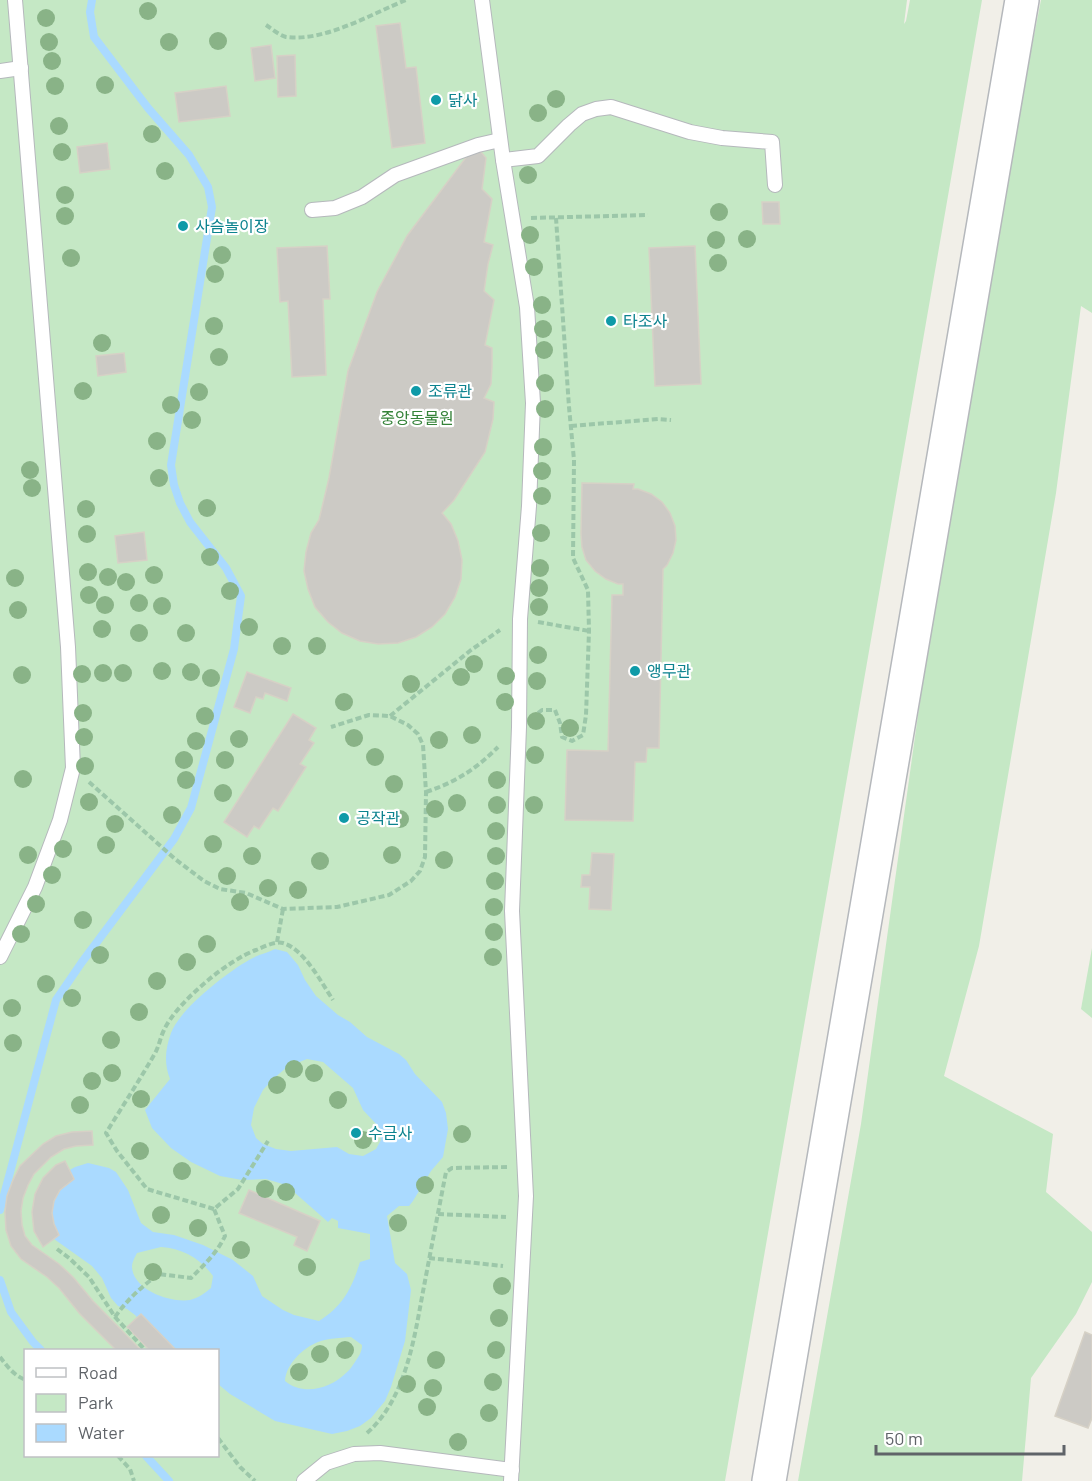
<svg xmlns="http://www.w3.org/2000/svg" width="1092" height="1481" font-family="Barlow,'Noto Sans KR',sans-serif">
<style>
.green{fill:#c5e8c5;fill-rule:evenodd}
.water{fill:#aadaff;fill-rule:evenodd}
.lines{fill:none;stroke-linecap:round;stroke-linejoin:round}
.stream{stroke:#aadaff;stroke-width:8}
.building{fill:#cccac5;stroke:#d6d1c6;stroke-width:1.5}
.service-casing{stroke:#b5b8bc;stroke-width:16}
.tertiary-casing{stroke:#b5b8bc;stroke-width:36}
.path{stroke:#9cc7a9;stroke-width:4;stroke-dasharray:6 3;stroke-linecap:butt}
.service{stroke:#fff;stroke-width:14}
.tertiary{stroke:#fff;stroke-width:33}
.tree{fill:#89b387}
.culture-dot{fill:#0f9aa8;stroke:#fff;stroke-width:2}
.labels{text-anchor:middle;stroke-width:4.5;stroke-linejoin:round;paint-order:stroke}
.culture-label{font-size:16px;fill:#0d838f;stroke:#fff;text-anchor:start}
.park-label{font-size:16px;fill:#348238;stroke:#fff}
</style>
<rect width="100%" height="100%" fill="#f1efe8"/>
<g class="green">
<path d="M0,0h907l-3,24 2,-3 4,-21h72l-257,1481h-725zM26,1350h192v106h-192z"/>
<polygon points="1041,0 1092,0 1092,313 1081,306 1056,493 979,946 944,1076 1053,1134 1046,1192 1092,1232 1092,1282 1076,1314 1031,1378 1022,1481 798,1481 861,1124 925,665 1029,61"/>
<polygon points="1092,948 1092,1018 1081,1009"/>
</g>
<path class="water" d="M275,949l12,3 11,13 7,15 11,16 22,19 12,7 17,15 32,17 7,6 9,14 27,28 4,11 2,16 -5,28 -12,14 -18,30 -4,5h-10l-12,10 8,47 12,11 4,16 -6,51 -14,46 -6,14 -14,17 -11,8 -13,5 -15,3 -57,-13 -45,-27 -12,-10v-34h-50l-33,-35 -8,-6 -9,-3 -7,-8 -9,-20 -10,-12 -38,-27 -5,-7 -4,-28 16,-29 14,-8 13,-4 21,5 7,4 12,18 13,33 12,9 21,3 29,10 30,15 20,16 9,20 21,14 11,5 25,6c24,-15 33,-33 41,-59l10,-3v-25l-32,-6v-7l-6,-3 -4,4 -42,-37 -20,-6 -24,1 -22,-4 -29,-14 -20,-14 -19,-20 -7,-18 25,-31c-6,-16 -5,-29 1,-46 9,-24 55,-60 78,-73 8,-5 18,-7 26,-11zM307,1059l16,3 30,26 10,22 16,17 2,13 -5,9 -13,7 -14,-2 -12,-7 -46,4 -15,-2 -13,-5 -7,-6 -5,-13 3,-17 9,-18 9,-10 15,-13zM161,1247c21,1 40,12 52,29l-2,12c-6,5 -13,10 -21,12 -20,3 -57,-10 -58,-33 0,-5 3,-10 5,-14zM351,1337l11,8c0,7 -3,11 -7,17 -3,4 -5,8 -9,11 -16,16 -43,23 -61,8 1,-17 18,-33 33,-39 10,-4 22,-4 33,-5z"/>
<g class="lines">
<g class="stream">
<polyline points="0,1210 56,1000 82,962 174,839 191,808 234,649 241,596 226,568 190,522 180,503 174,485 171,465 212,207 208,187 189,155 148,108 94,37 90,12 92,0"/>
<polyline points="0,1280 11,1312 33,1342 41,1350"/>
<polyline points="146,1456 169,1481"/>
</g>
</g>
<g class="building">
<polygon points="400,23 406,68 416,67 425,143 392,148 376,26"/>
<polygon points="271,45 275,78 255,81 251,48"/>
<polygon points="295,55 296,96 278,97 277,56"/>
<polygon points="226,86 230,116 179,122 175,93"/>
<polygon points="107,143 110,169 80,173 77,147"/>
<polygon points="474,151 481,152 486,158 482,189 492,199 484,242 493,245 488,264 484,291 494,300 485,345 492,348 492,366 491,384 484,398 494,402 493,419 485,452 454,500 442,513 451,524 458,541 462,560 461,579 455,597 445,614 432,627 416,637 398,643 378,644 360,641 342,633 328,622 315,607 308,589 304,571 306,552 311,533 319,520 329,478 348,371 377,292 407,236 467,156"/>
<polygon points="762,202 779,202 780,224 763,224"/>
<polygon points="327,246 330,299 323,299 326,375 292,377 288,301 280,302 277,248"/>
<polygon points="695,246 701,384 655,386 649,248"/>
<polygon points="124,353 126,372 98,376 96,356"/>
<polygon points="582,483 634,484 633,489 638,489 651,494 662,502 670,513 675,526 676,540 673,553 667,565 663,569 659,748 647,748 646,762 635,762 633,821 565,820 567,750 608,751 612,595 623,595 623,584 618,584 606,579 595,571 586,560 582,547 581,534"/>
<polygon points="144,532 147,560 118,563 115,536"/>
<polygon points="247,672 291,688 287,701 265,693 263,699 256,697 250,713 234,707"/>
<polygon points="293,714 316,728 309,740 314,743 300,764 306,767 278,811 273,808 259,829 254,826 247,837 224,822"/>
<polygon points="592,853 614,854 611,910 589,909 590,887 581,887 582,875 590,875"/>
<polygon points="92,1131 93,1145 76,1146 64,1149 51,1157 34,1174 28,1185 23,1198 21,1211 22,1225 25,1236 32,1245 59,1264 73,1277 93,1301 141,1350 116,1350 80,1314 59,1288 47,1277 21,1259 11,1246 6,1230 5,1212 7,1196 13,1180 20,1166 43,1144 56,1136 72,1132"/>
<polygon points="65,1161 74,1179 60,1190 54,1201 52,1213 54,1224 59,1235 43,1247 34,1231 32,1212 35,1194 43,1178 56,1165"/>
<polygon points="249,1190 320,1221 307,1251 294,1245 297,1237 239,1213"/>
<polygon points="141,1314 176,1350 149,1350 127,1327"/>
<polygon points="1085,1332 1092,1335 1092,1418 1088,1428 1055,1416"/>
</g>
<g class="lines">
<defs>
<g id="service">
<polyline points="482,0 503,160 527,307 533,403 529,506 520,619 519,727 512,911 526,1196 511,1481"/>
<polyline points="0,71 21,68"/>
<polyline points="503,160 538,156 569,125 582,114 596,109 611,107 690,132 722,138 772,142 775,185"/>
<polyline points="312,210 335,208 362,197 395,175 478,145 500,140"/>
<polyline points="0,957 35,887 60,820 73,768 68,647 15,0"/>
<polyline points="304,1481 326,1463 354,1454 380,1453 512,1470"/>
</g>
<polyline id="tertiary" points="769,1481 1022,0"/>
</defs>
<use href="#service" class="service-casing"/>
<use href="#tertiary" class="tertiary-casing"/>
<g class="path">
<path d="M266,25c6,4 13,10 20,12 39,5 85,-23 120,-37"/>
<polyline points="531,218 648,215"/>
<polyline points="571,426 658,419 671,420"/>
<polyline points="538,622 589,631"/>
<polyline points="538,713 542,710 555,710 560,723 562,737 572,741 583,735 586,715 589,631 588,590 573,558 574,460 569,407 556,218"/>
<polyline points="390,716 471,650 500,630"/>
<polyline points="89,782 175,859 204,881 220,889 246,893 283,909 337,907 389,895 411,881 420,871 425,857 426,792 423,745 418,734 408,725 390,716 369,715 331,727"/>
<path d="M426,792c30,-10 50,-23 72,-45"/>
<polyline points="277,942 283,909"/>
<path d="M214,1209l-67,-20 -30,-38 -11,-18c16,-26 33,-52 48,-78 5,-8 6,-17 10,-25 13,-28 64,-70 92,-80 8,-3 18,-9 27,-7 21,6 38,39 50,57"/>
<polyline points="438,1214 506,1217"/>
<polyline points="57,1249 69,1258 89,1277 115,1317 145,1350"/>
<polyline points="429,1258 503,1266"/>
<path d="M115,1317c12,-17 27,-31 44,-43l32,4c12,-12 26,-25 34,-42l-11,-27 24,-20 30,-48"/>
<path d="M0,1357c7,9 14,19 26,23"/>
<path d="M367,1433c41,-36 48,-101 58,-152 7,-37 14,-73 21,-109l6,-4 56,-1"/>
<polyline points="218,1438 240,1467 255,1481"/>
<polyline points="118,1456 130,1469 134,1481"/>
</g>
<use href="#service" class="service"/>
<use href="#tertiary" class="tertiary"/>
</g>
<g class="tree">
<circle cx="148" cy="11" r="9"/>
<circle cx="46" cy="18" r="9"/>
<circle cx="218" cy="41" r="9"/>
<circle cx="49" cy="42" r="9"/>
<circle cx="169" cy="42" r="9"/>
<circle cx="52" cy="61" r="9"/>
<circle cx="105" cy="85" r="9"/>
<circle cx="55" cy="86" r="9"/>
<circle cx="556" cy="99" r="9"/>
<circle cx="538" cy="113" r="9"/>
<circle cx="59" cy="126" r="9"/>
<circle cx="152" cy="134" r="9"/>
<circle cx="62" cy="152" r="9"/>
<circle cx="165" cy="171" r="9"/>
<circle cx="528" cy="175" r="9"/>
<circle cx="65" cy="195" r="9"/>
<circle cx="719" cy="212" r="9"/>
<circle cx="65" cy="216" r="9"/>
<circle cx="530" cy="235" r="9"/>
<circle cx="747" cy="239" r="9"/>
<circle cx="716" cy="240" r="9"/>
<circle cx="222" cy="255" r="9"/>
<circle cx="71" cy="258" r="9"/>
<circle cx="718" cy="263" r="9"/>
<circle cx="534" cy="267" r="9"/>
<circle cx="215" cy="274" r="9"/>
<circle cx="542" cy="305" r="9"/>
<circle cx="214" cy="326" r="9"/>
<circle cx="543" cy="329" r="9"/>
<circle cx="102" cy="343" r="9"/>
<circle cx="544" cy="350" r="9"/>
<circle cx="219" cy="357" r="9"/>
<circle cx="545" cy="383" r="9"/>
<circle cx="83" cy="391" r="9"/>
<circle cx="199" cy="392" r="9"/>
<circle cx="171" cy="405" r="9"/>
<circle cx="545" cy="409" r="9"/>
<circle cx="192" cy="420" r="9"/>
<circle cx="157" cy="441" r="9"/>
<circle cx="543" cy="447" r="9"/>
<circle cx="30" cy="470" r="9"/>
<circle cx="542" cy="471" r="9"/>
<circle cx="159" cy="478" r="9"/>
<circle cx="32" cy="488" r="9"/>
<circle cx="542" cy="496" r="9"/>
<circle cx="207" cy="508" r="9"/>
<circle cx="86" cy="509" r="9"/>
<circle cx="541" cy="533" r="9"/>
<circle cx="87" cy="534" r="9"/>
<circle cx="210" cy="557" r="9"/>
<circle cx="540" cy="568" r="9"/>
<circle cx="88" cy="572" r="9"/>
<circle cx="154" cy="575" r="9"/>
<circle cx="108" cy="577" r="9"/>
<circle cx="15" cy="578" r="9"/>
<circle cx="126" cy="582" r="9"/>
<circle cx="539" cy="588" r="9"/>
<circle cx="230" cy="591" r="9"/>
<circle cx="89" cy="595" r="9"/>
<circle cx="139" cy="603" r="9"/>
<circle cx="105" cy="605" r="9"/>
<circle cx="162" cy="606" r="9"/>
<circle cx="539" cy="607" r="9"/>
<circle cx="18" cy="610" r="9"/>
<circle cx="249" cy="627" r="9"/>
<circle cx="102" cy="629" r="9"/>
<circle cx="139" cy="633" r="9"/>
<circle cx="186" cy="633" r="9"/>
<circle cx="282" cy="646" r="9"/>
<circle cx="317" cy="646" r="9"/>
<circle cx="538" cy="655" r="9"/>
<circle cx="474" cy="664" r="9"/>
<circle cx="162" cy="671" r="9"/>
<circle cx="191" cy="672" r="9"/>
<circle cx="103" cy="673" r="9"/>
<circle cx="123" cy="673" r="9"/>
<circle cx="82" cy="674" r="9"/>
<circle cx="22" cy="675" r="9"/>
<circle cx="506" cy="676" r="9"/>
<circle cx="461" cy="677" r="9"/>
<circle cx="211" cy="678" r="9"/>
<circle cx="537" cy="681" r="9"/>
<circle cx="411" cy="684" r="9"/>
<circle cx="344" cy="702" r="9"/>
<circle cx="505" cy="702" r="9"/>
<circle cx="83" cy="713" r="9"/>
<circle cx="205" cy="716" r="9"/>
<circle cx="536" cy="721" r="9"/>
<circle cx="570" cy="728" r="9"/>
<circle cx="472" cy="735" r="9"/>
<circle cx="84" cy="737" r="9"/>
<circle cx="354" cy="738" r="9"/>
<circle cx="239" cy="739" r="9"/>
<circle cx="439" cy="740" r="9"/>
<circle cx="196" cy="741" r="9"/>
<circle cx="535" cy="755" r="9"/>
<circle cx="375" cy="757" r="9"/>
<circle cx="184" cy="760" r="9"/>
<circle cx="225" cy="760" r="9"/>
<circle cx="85" cy="766" r="9"/>
<circle cx="23" cy="779" r="9"/>
<circle cx="186" cy="780" r="9"/>
<circle cx="497" cy="780" r="9"/>
<circle cx="394" cy="784" r="9"/>
<circle cx="223" cy="793" r="9"/>
<circle cx="89" cy="802" r="9"/>
<circle cx="457" cy="803" r="9"/>
<circle cx="497" cy="805" r="9"/>
<circle cx="534" cy="805" r="9"/>
<circle cx="435" cy="809" r="9"/>
<circle cx="172" cy="815" r="9"/>
<circle cx="400" cy="819" r="9"/>
<circle cx="115" cy="824" r="9"/>
<circle cx="496" cy="831" r="9"/>
<circle cx="213" cy="844" r="9"/>
<circle cx="106" cy="845" r="9"/>
<circle cx="63" cy="849" r="9"/>
<circle cx="28" cy="855" r="9"/>
<circle cx="392" cy="855" r="9"/>
<circle cx="252" cy="856" r="9"/>
<circle cx="496" cy="856" r="9"/>
<circle cx="444" cy="860" r="9"/>
<circle cx="320" cy="861" r="9"/>
<circle cx="52" cy="875" r="9"/>
<circle cx="227" cy="876" r="9"/>
<circle cx="495" cy="881" r="9"/>
<circle cx="268" cy="888" r="9"/>
<circle cx="298" cy="890" r="9"/>
<circle cx="240" cy="902" r="9"/>
<circle cx="36" cy="904" r="9"/>
<circle cx="494" cy="907" r="9"/>
<circle cx="83" cy="920" r="9"/>
<circle cx="494" cy="932" r="9"/>
<circle cx="21" cy="934" r="9"/>
<circle cx="207" cy="944" r="9"/>
<circle cx="100" cy="955" r="9"/>
<circle cx="493" cy="957" r="9"/>
<circle cx="187" cy="962" r="9"/>
<circle cx="157" cy="981" r="9"/>
<circle cx="46" cy="984" r="9"/>
<circle cx="72" cy="998" r="9"/>
<circle cx="12" cy="1008" r="9"/>
<circle cx="139" cy="1012" r="9"/>
<circle cx="111" cy="1040" r="9"/>
<circle cx="13" cy="1043" r="9"/>
<circle cx="294" cy="1069" r="9"/>
<circle cx="112" cy="1073" r="9"/>
<circle cx="314" cy="1073" r="9"/>
<circle cx="92" cy="1081" r="9"/>
<circle cx="277" cy="1085" r="9"/>
<circle cx="141" cy="1099" r="9"/>
<circle cx="338" cy="1100" r="9"/>
<circle cx="80" cy="1105" r="9"/>
<circle cx="462" cy="1134" r="9"/>
<circle cx="363" cy="1140" r="9"/>
<circle cx="140" cy="1151" r="9"/>
<circle cx="182" cy="1171" r="9"/>
<circle cx="425" cy="1185" r="9"/>
<circle cx="265" cy="1189" r="9"/>
<circle cx="286" cy="1192" r="9"/>
<circle cx="161" cy="1215" r="9"/>
<circle cx="398" cy="1223" r="9"/>
<circle cx="198" cy="1228" r="9"/>
<circle cx="241" cy="1250" r="9"/>
<circle cx="307" cy="1267" r="9"/>
<circle cx="153" cy="1272" r="9"/>
<circle cx="502" cy="1286" r="9"/>
<circle cx="499" cy="1318" r="9"/>
<circle cx="345" cy="1350" r="9"/>
<circle cx="496" cy="1350" r="9"/>
<circle cx="320" cy="1354" r="9"/>
<circle cx="436" cy="1360" r="9"/>
<circle cx="299" cy="1372" r="9"/>
<circle cx="493" cy="1382" r="9"/>
<circle cx="407" cy="1384" r="9"/>
<circle cx="433" cy="1388" r="9"/>
<circle cx="427" cy="1407" r="9"/>
<circle cx="489" cy="1413" r="9"/>
<circle cx="458" cy="1442" r="9"/>
</g>
<g class="culture-dot">
<circle cx="436" cy="100" r="6"/>
<circle cx="183" cy="226" r="6"/>
<circle cx="611" cy="321" r="6"/>
<circle cx="416" cy="391" r="6"/>
<circle cx="635" cy="671" r="6"/>
<circle cx="344" cy="818" r="6"/>
<circle cx="356" cy="1133" r="6"/>
</g>
<g class="labels">
<g class="culture-label">
<text x="448" y="106">닭사</text>
<text x="195" y="232">사슴놀이장</text>
<text x="623" y="327">타조사</text>
<text x="428" y="397">조류관</text>
<text x="647" y="677">앵무관</text>
<text x="356" y="824">공작관</text>
<text x="368" y="1139">수금사</text>
</g>
<g class="park-label">
<text x="417" y="424">중앙동물원</text>
</g>
</g>
<rect x="24" y="1349" width="195" height="108" fill="#ffffff" stroke="#bfc1c3" stroke-width="1.5"/>
<rect x="36" y="1368" width="30" height="9" fill="#ffffff" stroke="#bfc1c3" stroke-width="1.5"/>
<text x="78" y="1379" font-size="18" fill="#5f6368">Road</text>
<rect x="36" y="1394" width="30" height="18" fill="#c5e8c5" stroke="#bfc1c3" stroke-width="1.5"/>
<text x="78" y="1409" font-size="18" fill="#5f6368">Park</text>
<rect x="36" y="1424" width="30" height="18" fill="#aadaff" stroke="#bfc1c3" stroke-width="1.5"/>
<text x="78" y="1439" font-size="18" fill="#5f6368">Water</text>
<path d="M876 1445v9h188v-9" fill="none" stroke="#5f6368" stroke-width="3"/>
<text x="885" y="1445" font-size="18" fill="#5f6368" stroke="#ffffff" stroke-width="4.5" paint-order="stroke">50 m</text>
</svg>
